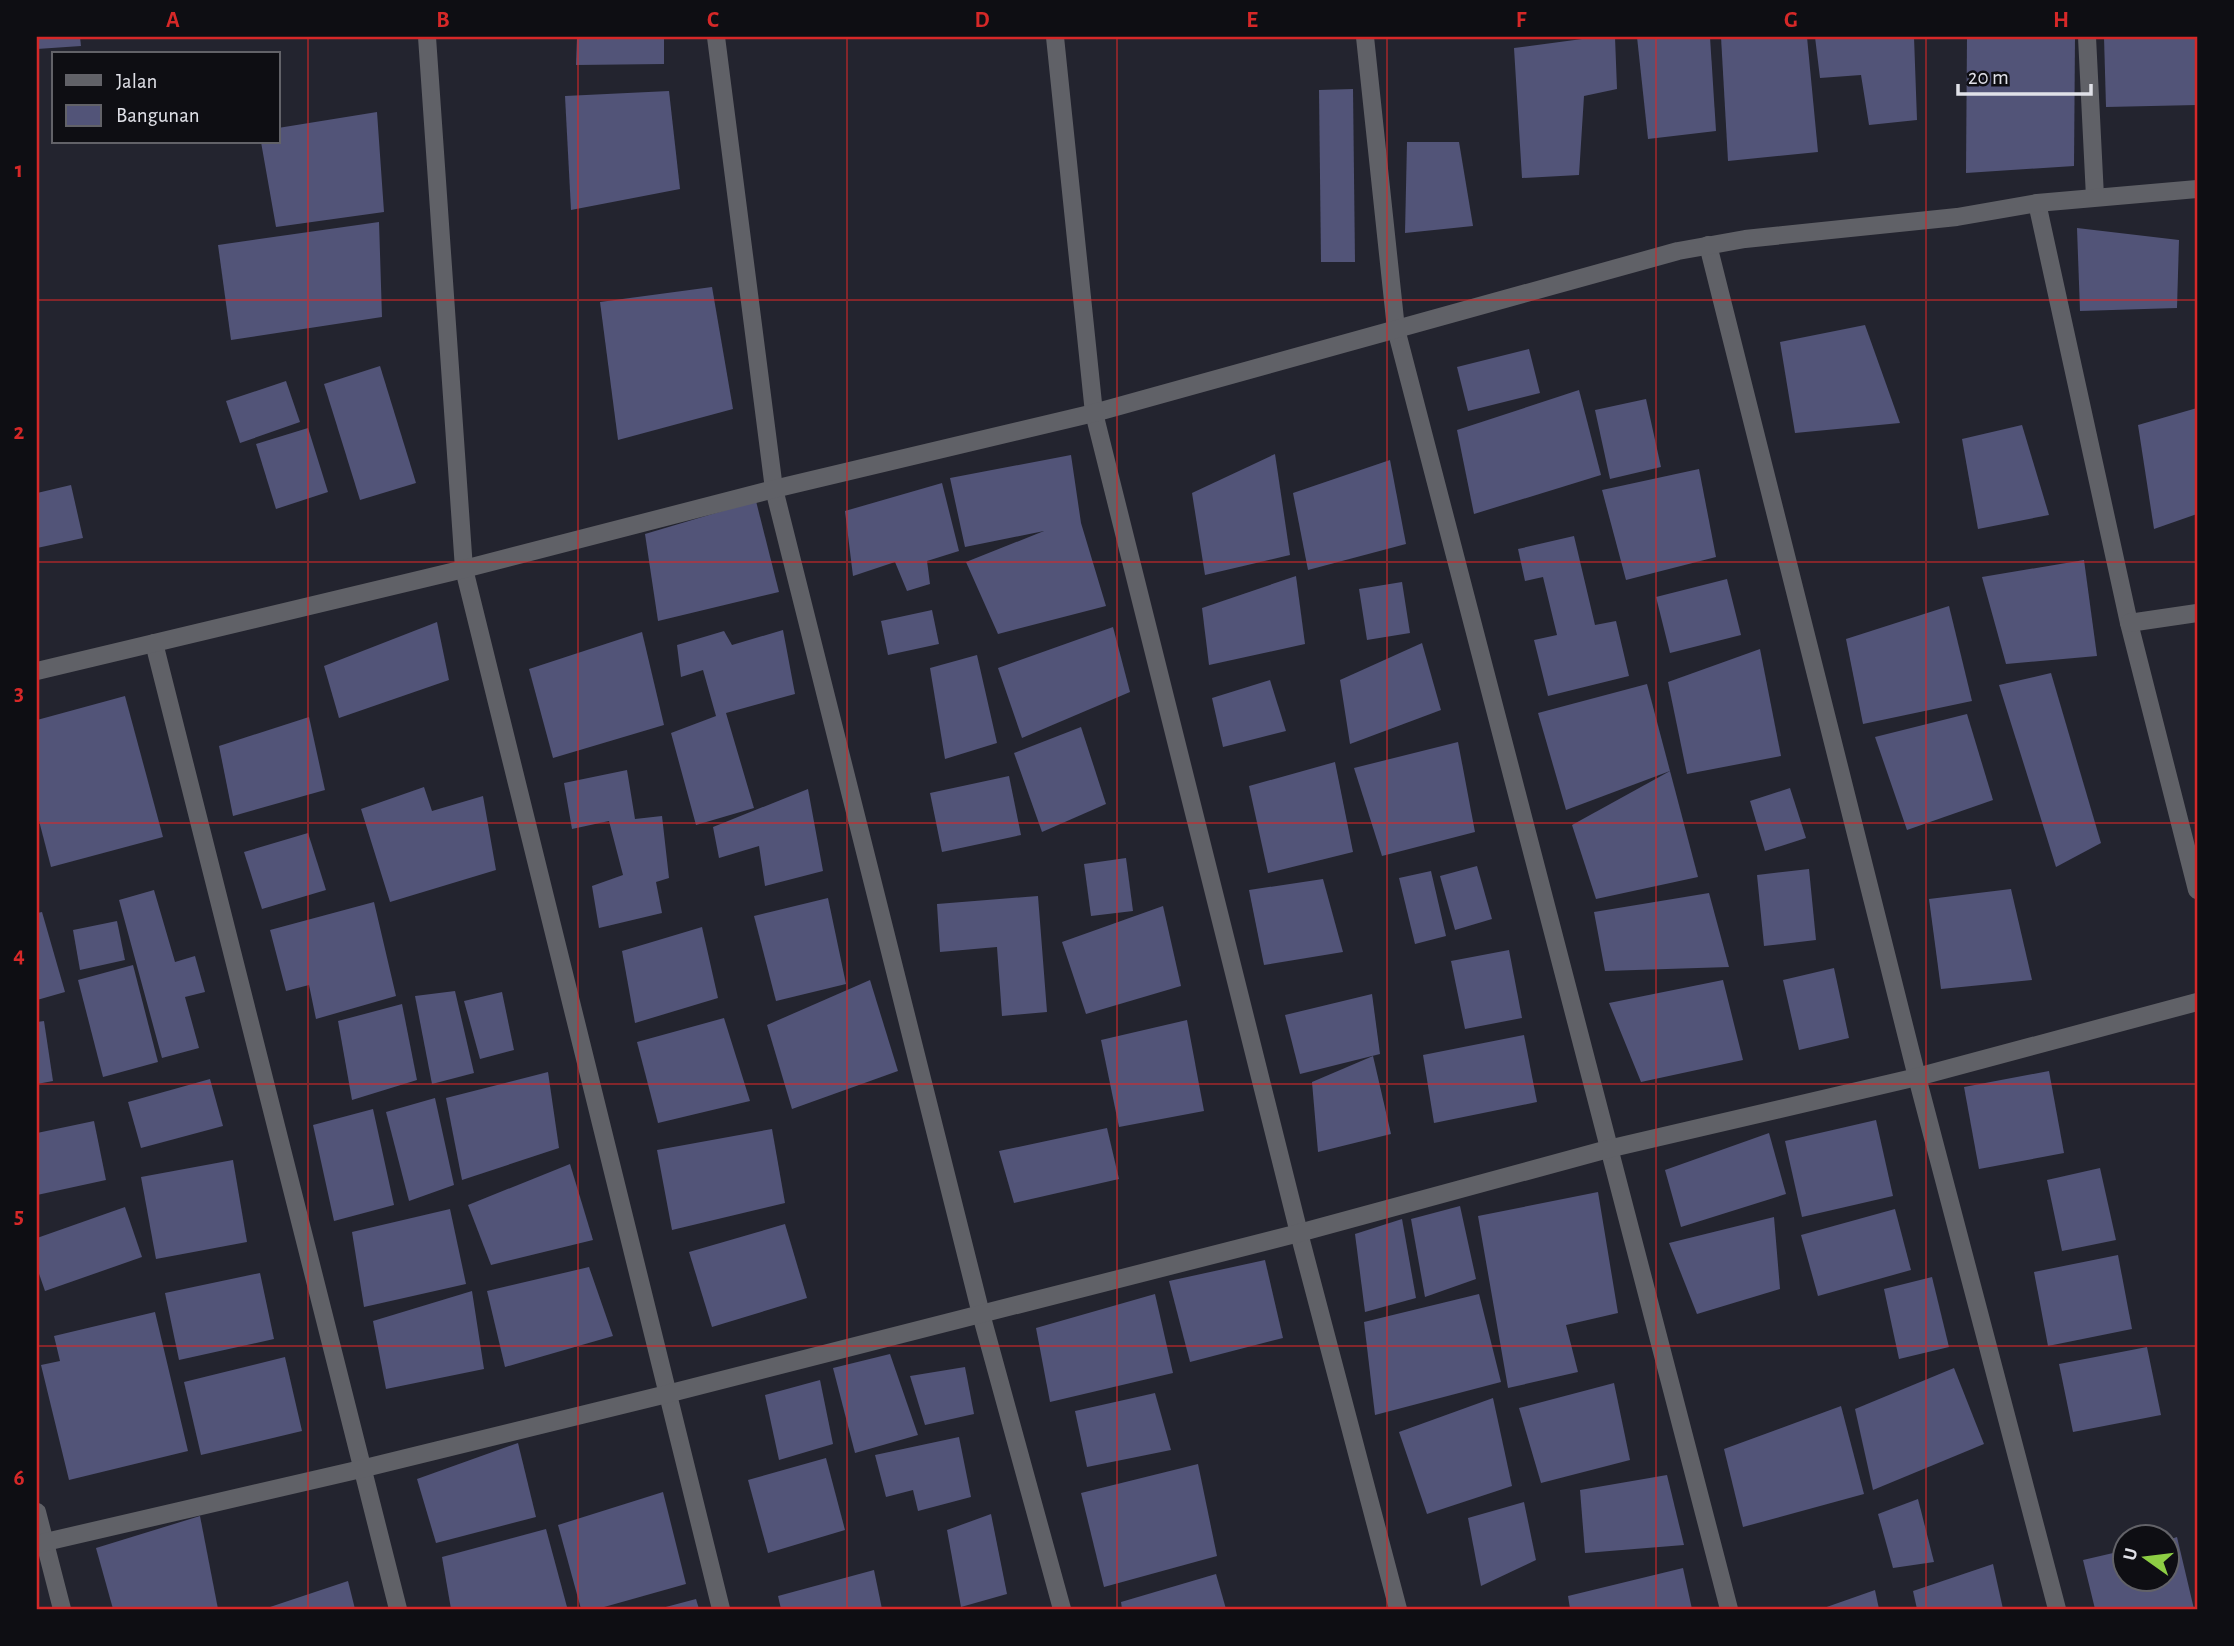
<svg xmlns="http://www.w3.org/2000/svg" width="2234" height="1646" font-family="'Alegreya Sans',sans-serif">
<style>
.building{fill:#525478}
.lines{fill:none;stroke-linecap:round;stroke-linejoin:round}
.street{stroke:#606167;stroke-width:18}
.grid{fill:none;stroke:#d62828;stroke-width:2;stroke-opacity:0.55}
.neatline{fill:none;stroke:#d62828;stroke-width:2.5}
.grid-label{font-size:23px;text-anchor:middle;font-weight:bold;fill:#d62828}
</style>
<rect width="100%" height="100%" fill="#23242f"/>
<g class="building">
<polygon points="37,37 80,37 81,46 37,49"/>
<polygon points="577,37 664,37 664,64 576,65"/>
<polygon points="1597,37 1615,37 1617,89 1584,96 1579,175 1522,178 1514,48"/>
<polygon points="1637,37 1710,37 1716,131 1648,139"/>
<polygon points="1721,37 1807,37 1818,152 1728,161"/>
<polygon points="1815,37 1914,37 1917,120 1869,125 1861,75 1820,78"/>
<polygon points="1967,37 2075,37 2074,166 1966,173"/>
<polygon points="2104,37 2197,37 2197,105 2106,107"/>
<polygon points="1353,89 1355,262 1321,262 1319,90"/>
<polygon points="669,91 680,189 571,210 565,96"/>
<polygon points="377,112 384,212 276,227 261,142 278,142 278,128"/>
<polygon points="1407,142 1459,142 1473,226 1405,233"/>
<polygon points="379,222 382,317 231,340 218,245"/>
<polygon points="2077,228 2179,240 2177,308 2080,311"/>
<polygon points="712,287 733,409 618,440 600,302"/>
<polygon points="1865,325 1900,423 1795,433 1780,342"/>
<polygon points="1529,349 1540,393 1468,411 1457,367"/>
<polygon points="380,366 416,483 360,500 324,384"/>
<polygon points="286,381 300,422 240,443 226,401"/>
<polygon points="1579,390 1601,475 1474,514 1457,430"/>
<polygon points="1646,399 1661,467 1610,479 1595,410"/>
<polygon points="2197,408 2197,514 2154,529 2138,425"/>
<polygon points="2022,425 2049,515 1978,529 1962,439"/>
<polygon points="308,428 328,492 276,509 256,444"/>
<polygon points="1275,454 1290,555 1205,575 1192,493"/>
<polygon points="1071,455 1081,523 1106,606 998,634 966,562 1044,531 965,547 950,478"/>
<polygon points="1390,460 1406,544 1308,570 1293,493"/>
<polygon points="1699,469 1716,557 1626,580 1602,490"/>
<polygon points="942,483 959,551 927,561 930,584 907,591 895,562 853,576 845,511"/>
<polygon points="71,485 83,538 37,548 37,493"/>
<polygon points="756,501 779,592 658,621 645,534"/>
<polygon points="1574,536 1595,625 1616,621 1629,676 1548,696 1534,640 1557,635 1543,577 1525,581 1518,549"/>
<polygon points="2084,560 2097,656 2006,664 1982,577"/>
<polygon points="1296,576 1305,644 1209,665 1202,608"/>
<polygon points="1727,579 1741,635 1670,653 1656,597"/>
<polygon points="1402,582 1410,633 1367,640 1359,589"/>
<polygon points="1949,606 1972,701 1863,724 1846,639"/>
<polygon points="932,610 939,644 888,655 881,621"/>
<polygon points="437,622 449,680 339,718 324,666"/>
<polygon points="1113,627 1130,692 1022,738 998,668"/>
<polygon points="783,630 795,694 726,713 754,808 696,825 671,733 716,716 703,670 681,677 677,645 724,631 732,645"/>
<polygon points="642,632 664,725 553,758 529,669"/>
<polygon points="1422,643 1441,710 1350,744 1340,680"/>
<polygon points="1760,649 1781,756 1687,774 1668,682"/>
<polygon points="977,655 997,743 945,759 930,668"/>
<polygon points="2051,673 2101,843 2056,867 1999,685"/>
<polygon points="1270,680 1286,731 1223,747 1212,698"/>
<polygon points="1647,684 1670,771 1566,810 1538,713"/>
<polygon points="125,696 163,837 51,867 37,813 37,720"/>
<polygon points="1967,714 1993,800 1907,830 1875,737"/>
<polygon points="309,717 325,790 233,816 219,746"/>
<polygon points="1081,727 1106,804 1042,832 1014,753"/>
<polygon points="1458,742 1475,832 1382,856 1354,768"/>
<polygon points="1335,762 1353,852 1268,873 1249,786"/>
<polygon points="627,770 635,819 662,816 669,878 656,882 662,913 599,928 592,886 623,875 609,821 572,829 564,783"/>
<polygon points="1670,771 1698,877 1596,899 1572,825"/>
<polygon points="1009,776 1021,835 942,852 930,793"/>
<polygon points="424,787 432,811 483,796 496,870 390,902 361,809"/>
<polygon points="1790,788 1806,838 1765,851 1750,801"/>
<polygon points="808,789 823,871 765,886 759,846 719,858 713,827"/>
<polygon points="308,833 326,890 262,909 244,852"/>
<polygon points="1126,858 1133,911 1091,916 1084,864"/>
<polygon points="1477,866 1492,919 1455,930 1440,876"/>
<polygon points="1809,869 1816,940 1764,946 1757,875"/>
<polygon points="1431,871 1446,936 1415,944 1399,878"/>
<polygon points="1323,879 1343,952 1264,965 1249,890"/>
<polygon points="2011,889 2032,980 1941,989 1929,899"/>
<polygon points="154,890 175,962 195,956 205,992 185,997 199,1048 162,1058 119,900"/>
<polygon points="1709,893 1729,967 1605,971 1594,912"/>
<polygon points="1038,896 1047,1012 1002,1016 997,947 940,952 937,904"/>
<polygon points="828,898 846,984 776,1001 754,916"/>
<polygon points="374,902 396,996 316,1019 309,985 286,991 270,930"/>
<polygon points="1163,906 1181,986 1086,1014 1062,942"/>
<polygon points="42,912 65,992 37,1000 37,913"/>
<polygon points="117,921 125,960 80,970 73,930"/>
<polygon points="702,927 718,998 635,1023 622,951"/>
<polygon points="1509,950 1522,1018 1465,1029 1451,961"/>
<polygon points="133,965 158,1062 103,1077 78,980"/>
<polygon points="1834,968 1849,1038 1799,1050 1783,980"/>
<polygon points="870,980 898,1071 792,1109 767,1025"/>
<polygon points="1723,980 1743,1060 1641,1082 1609,1003"/>
<polygon points="455,991 474,1073 432,1084 415,996"/>
<polygon points="502,992 514,1050 480,1059 464,1001"/>
<polygon points="1372,994 1380,1054 1300,1074 1285,1015"/>
<polygon points="402,1004 417,1080 352,1100 338,1021"/>
<polygon points="724,1018 750,1101 658,1123 637,1042"/>
<polygon points="1187,1020 1204,1111 1119,1127 1101,1040"/>
<polygon points="44,1021 53,1081 37,1084 37,1022"/>
<polygon points="1524,1035 1537,1102 1434,1123 1423,1055"/>
<polygon points="1373,1056 1391,1134 1318,1152 1312,1082"/>
<polygon points="2049,1071 2064,1153 1979,1169 1964,1087"/>
<polygon points="548,1072 559,1148 462,1180 446,1098"/>
<polygon points="210,1079 223,1126 141,1148 128,1102"/>
<polygon points="435,1098 454,1185 409,1201 386,1112"/>
<polygon points="373,1109 394,1205 334,1221 313,1125"/>
<polygon points="1876,1120 1893,1196 1802,1217 1785,1141"/>
<polygon points="94,1121 106,1180 37,1195 37,1133"/>
<polygon points="1107,1128 1119,1179 1014,1203 999,1151"/>
<polygon points="772,1129 785,1203 672,1230 657,1150"/>
<polygon points="1769,1133 1786,1194 1681,1227 1665,1170"/>
<polygon points="233,1160 247,1242 156,1259 141,1177"/>
<polygon points="570,1164 593,1240 491,1265 468,1205"/>
<polygon points="2100,1168 2116,1240 2062,1251 2047,1180"/>
<polygon points="1598,1192 1618,1313 1566,1325 1578,1372 1508,1388 1478,1216"/>
<polygon points="1460,1206 1476,1279 1425,1297 1411,1219"/>
<polygon points="125,1207 142,1257 45,1291 37,1268 37,1238"/>
<polygon points="450,1209 466,1284 364,1307 352,1232"/>
<polygon points="1895,1209 1911,1270 1818,1296 1801,1235"/>
<polygon points="1774,1217 1780,1289 1697,1314 1669,1243"/>
<polygon points="1402,1219 1416,1298 1365,1312 1355,1234"/>
<polygon points="785,1224 807,1298 712,1327 689,1252"/>
<polygon points="2118,1255 2132,1329 2048,1346 2034,1272"/>
<polygon points="1265,1260 1283,1338 1190,1362 1169,1281"/>
<polygon points="589,1267 613,1336 505,1367 487,1291"/>
<polygon points="260,1273 274,1339 179,1360 165,1293"/>
<polygon points="1932,1277 1949,1347 1899,1359 1884,1289"/>
<polygon points="472,1291 484,1369 386,1389 373,1321"/>
<polygon points="1155,1294 1173,1373 1050,1402 1036,1328"/>
<polygon points="1479,1294 1501,1382 1375,1415 1364,1322"/>
<polygon points="155,1312 188,1451 69,1480 41,1365 60,1361 54,1336"/>
<polygon points="2147,1347 2161,1415 2073,1432 2059,1364"/>
<polygon points="890,1354 918,1435 855,1453 833,1368"/>
<polygon points="285,1357 302,1431 201,1455 184,1382"/>
<polygon points="965,1367 974,1414 925,1425 910,1376"/>
<polygon points="1954,1368 1984,1444 1873,1490 1855,1409"/>
<polygon points="820,1380 833,1444 779,1460 765,1395"/>
<polygon points="1614,1383 1630,1460 1541,1483 1519,1408"/>
<polygon points="1155,1393 1171,1450 1087,1467 1075,1411"/>
<polygon points="1493,1398 1512,1486 1427,1514 1399,1432"/>
<polygon points="1841,1406 1864,1494 1743,1527 1724,1449"/>
<polygon points="959,1437 971,1497 918,1511 913,1490 886,1497 875,1455"/>
<polygon points="518,1443 536,1517 436,1543 417,1479"/>
<polygon points="826,1458 845,1530 768,1553 748,1480"/>
<polygon points="1198,1464 1217,1556 1104,1587 1081,1493"/>
<polygon points="1667,1475 1684,1545 1585,1553 1580,1490"/>
<polygon points="663,1492 686,1584 597,1609 581,1609 558,1525"/>
<polygon points="1918,1499 1934,1562 1893,1568 1878,1514"/>
<polygon points="1524,1502 1536,1560 1481,1586 1468,1518"/>
<polygon points="991,1514 1007,1594 961,1607 947,1530"/>
<polygon points="200,1516 218,1609 113,1609 96,1548"/>
<polygon points="546,1529 567,1607 555,1609 451,1609 442,1557"/>
<polygon points="2177,1537 2194,1609 2095,1609 2083,1560 2126,1550 2126,1580 2168,1580 2168,1540"/>
<polygon points="1993,1564 2003,1609 1917,1609 1913,1591"/>
<polygon points="1683,1568 1692,1609 1570,1609 1568,1596"/>
<polygon points="874,1570 882,1609 781,1609 778,1596"/>
<polygon points="1216,1574 1226,1609 1122,1609 1121,1602"/>
<polygon points="348,1581 355,1609 264,1609"/>
<polygon points="1875,1590 1879,1609 1821,1609"/>
<polygon points="696,1599 699,1609 662,1609 662,1608"/>
</g>
<g class="lines">
<g class="street">
<polyline points="427,37 464,569 721,1609"/>
<polyline points="716,37 774,489 981,1314 1062,1609"/>
<polyline points="1055,37 1094,413 1299,1233 1398,1609"/>
<polyline points="1365,37 1396,329 1729,1609"/>
<polyline points="2087,37 2095,197"/>
<polyline points="2037,203 2129,623 2197,890"/>
<polyline points="1708,245 1917,1077 2057,1609"/>
<polyline points="2129,623 2197,613"/>
<polyline points="154,643 398,1609"/>
<polyline points="37,671 464,569 774,489 1094,413 1678,251 1745,239 1957,217 2037,203 2197,189"/>
<polyline points="37,1512 62,1609"/>
<polyline points="37,1544 361,1469 667,1394 1299,1233 1608,1149 1917,1077 2197,1002"/>
</g>
</g>
<path class="grid" d="M308,37v1572M578,37v1572M847,37v1572M1117,37v1572M1387,37v1572M1656,37v1572M1926,37v1572M37,300h2160M37,562h2160M37,823h2160M37,1084h2160M37,1346h2160"/>
<rect width="2234" height="1646" fill="none" stroke="#0e0e13" stroke-width="77"/>
<rect x="52" y="52" width="228" height="91" fill="#0e0e13" stroke="#626268" stroke-width="2"/>
<rect x="66" y="75" width="35" height="10" fill="#606167" stroke="#626268" stroke-width="2"/>
<text x="116" y="88" font-size="21" fill="#e0e1e8">Jalan</text>
<rect x="66" y="105" width="35" height="21" fill="#525478" stroke="#626268" stroke-width="2"/>
<text x="116" y="122" font-size="21" fill="#e0e1e8">Bangunan</text>
<g transform="translate(2146 1558) rotate(284)"><circle r="33" fill="#0e0e13" stroke="#626268" stroke-width="2"/>
<path d="M0-5L12 26L0 18L-12 26Z" fill="#8dce44"/>
<text y="-10" font-size="19" font-weight="bold" text-anchor="middle" fill="#e0e1e8">U</text>
</g>
<path d="M1958 84v10h133v-10" fill="none" stroke="#e0e1e8" stroke-width="3.5"/>
<text x="1968" y="84" font-size="21" fill="#e0e1e8" stroke="#0e0e13" stroke-width="5" paint-order="stroke">20 m</text>
<rect x="38" y="38" width="2158" height="1570" class="neatline"/>
<g class="grid-label">
<text x="173" y="27">A</text>
<text x="443" y="27">B</text>
<text x="713" y="27">C</text>
<text x="982" y="27">D</text>
<text x="1252" y="27">E</text>
<text x="1521" y="27">F</text>
<text x="1791" y="27">G</text>
<text x="2061" y="27">H</text>
<text x="19" y="177">1</text>
<text x="19" y="439">2</text>
<text x="19" y="700">3</text>
<text x="19" y="962">4</text>
<text x="19" y="1223">5</text>
<text x="19" y="1485">6</text>
</g>
</svg>
